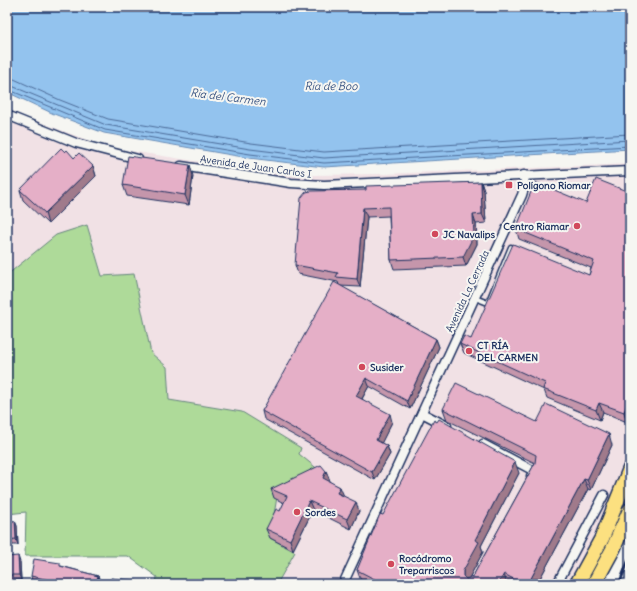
<svg xmlns="http://www.w3.org/2000/svg" width="637" height="591" font-family="Delius,sans-serif">
<style>
.built{fill:#f1e1e5}
.green{fill:#aeda99;stroke:#64847c}
.water{fill:#93c3ee;stroke:#6388b4}
.lines{fill:none;stroke-linecap:round;stroke-linejoin:round}
.shore{stroke:#4b6a98;stroke-width:1}
.lane-casing{stroke:#1b2f5e;stroke-width:7}
.street-casing{stroke:#1b2f5e;stroke-width:11}
.highway-casing{stroke:#1b2f5e;stroke-width:17}
.lane{stroke:#f6f6f2;stroke-width:4}
.street{stroke:#f6f6f2;stroke-width:8}
.highway{stroke:#fce080;stroke-width:14}
.rail{stroke:#1b2f5e;stroke-width:3}
.wall{fill:#c596ab;stroke:#1b2f5e}
.shaded-wall{fill:#a07a8b;stroke:#1b2f5e}
.building{fill:#e5afc7;stroke:#1b2f5e}
.poi-dot{fill:#d1495b;stroke:#f6f6f2;stroke-width:1.5}
.labels{text-anchor:middle;stroke-width:4;stroke-linejoin:round;paint-order:stroke}
.street-label{font-size:10px;fill:#1b2f5e;stroke:#f6f6f2}
.poi-label{font-size:10px;font-weight:bold;fill:#1b2f5e;stroke:#f6f6f2;text-anchor:start}
.water-label{font-size:11px;font-style:italic;fill:#395482;stroke:#f6f6f2}
</style>
<rect width="100%" height="100%" fill="#f6f6f2"/>
<filter id="ink" filterUnits="userSpaceOnUse"><feTurbulence type="fractalNoise" baseFrequency=".025" numOctaves="2"/><feDisplacementMap in="SourceGraphic" scale="8" xChannelSelector="R" yChannelSelector="G"/><feConvolveMatrix kernelMatrix="1 2 1 2 8 2 1 2 1" color-interpolation-filters="sRGB"/></filter>
<g filter="url(#ink)">
<polygon class="built" points="7,109 23,116 95,143 124,150 272,173 312,175 384,174 630,164 630,452 597,530 569,584 277,584 294,552 270,538 277,497 324,475 242,412 169,400 167,367 151,353 134,274 102,276 87,225 7,275"/>
<polygon class="green" points="87,225 102,276 134,274 151,353 167,367 169,400 242,412 301,448 299,454 325,475 277,497 270,538 295,552 277,584 156,584 157,577 128,556 25,556 26,512 7,514 7,275 56,235"/>
<polygon class="water" points="7,7 630,7 630,149 324,167 249,158 104,133 54,114 7,92"/>
<g class="lines">
<g class="shore">
<polyline points="7,78 14,79 60,100 108,119 251,143 324,152 630,134"/>
<polyline points="7,84 106,125 250,149 324,158 630,140"/>
<polyline points="7,89 105,130 250,154 324,163 630,146"/>
</g>
<defs>
<polyline id="lane" points="475,298 488,303 511,247 516,249"/>
<g id="street">
<polyline points="7,115 76,143 138,159"/>
<polyline points="181,166 291,183 324,185 630,171"/>
<polyline points="422,413 447,426"/>
<polyline points="483,444 534,471 531,476"/>
<polyline points="343,584 522,195 525,185 524,175"/>
<polyline points="557,584 604,495"/>
</g>
<g id="highway">
<polyline points="577,584 602,538 630,469"/>
<polyline points="594,584 613,549 630,510"/>
</g>
</defs>
<use href="#lane" class="lane-casing"/>
<use href="#street" class="street-casing"/>
<use href="#highway" class="highway-casing"/>
<use href="#lane" class="lane"/>
<use href="#street" class="street"/>
<use href="#highway" class="highway"/>
<polyline class="rail" points="619,584 630,557"/>
</g>
<g class="wall">
<polygon points="65,152 74,158 93,166 96,176 48,224 23,200 20,190"/>
<polygon points="193,176 189,205 127,196 123,185"/>
<polygon points="481,182 484,191 486,223 476,224 477,244 466,266 394,269 391,260 389,216 367,217 360,287 340,286 436,339 439,347 410,409 369,386 362,399 392,422 381,443 387,446 390,454 375,480 264,419 262,411 339,285 338,282 298,274 295,265 366,190"/>
<polygon points="630,189 630,415 627,422 603,412 600,420 547,398 544,390 464,353 460,344 471,339 589,275 591,268 519,239 516,229 586,203 629,192"/>
<polygon points="443,409 537,422 612,445 591,490 588,489 537,584 368,584 361,581 357,570 383,515 519,473 481,546 483,552 469,578 473,576 535,463 447,420"/>
<polygon points="326,471 330,481 329,482 340,487 343,496 359,511 351,529 313,510 293,550 270,538 266,529 280,511 284,503 274,498 271,489"/>
<polygon points="7,521 15,521 17,526 18,545 7,545"/>
<polygon points="7,557 20,562 21,580 7,581"/>
<polygon points="61,566 98,576 100,581 100,584 45,584 32,581 31,576"/>
</g>
<g class="shaded-wall">
<polygon points="190,165 193,176 189,205 185,195"/>
<polygon points="93,166 96,176 48,224 45,213"/>
<polygon points="481,182 484,191 486,223 482,214"/>
<polygon points="363,208 367,217 360,287 357,279"/>
<polygon points="473,215 476,224 477,244 466,266 463,257"/>
<polygon points="436,339 439,347 410,409 407,401"/>
<polygon points="366,378 369,386 359,404 356,396"/>
<polygon points="629,400 630,403 630,415 627,422 624,412"/>
<polygon points="599,403 603,412 600,420 596,410"/>
<polygon points="390,414 392,422 379,448 376,440"/>
<polygon points="609,434 612,445 591,490 587,480"/>
<polygon points="387,446 390,454 375,480 372,472"/>
<polygon points="515,462 519,473 481,546 483,552 467,582 463,576 463,571 475,540"/>
<polygon points="326,471 330,481 326,488 323,478"/>
<polygon points="584,479 588,489 537,584 528,584"/>
<polygon points="340,487 344,496 337,493"/>
<polygon points="309,501 313,510 293,550 290,540"/>
<polygon points="356,502 359,511 351,529 347,519"/>
<polygon points="15,521 17,526 18,545 16,539"/>
<polygon points="18,556 20,562 21,580 19,575"/>
<polygon points="504,574 507,584 498,584"/>
<polygon points="98,576 100,581 100,584 96,584"/>
</g>
<g class="building">
<polygon points="61,148 65,152 67,150 74,158 79,153 93,166 45,213 20,190"/>
<polygon points="128,156 190,165 185,195 123,185"/>
<polygon points="596,179 629,192 630,189 630,334 628,339 630,340 630,400 629,400 624,412 599,403 596,410 543,389 545,383 460,344 464,336 471,339 513,244 589,275 594,261 516,229 535,182 586,203"/>
<polygon points="481,182 482,214 473,215 474,235 463,257 391,260 389,207 363,208 357,279 336,277 338,273 295,265 301,198 306,192 311,191 366,190 366,186"/>
<polygon points="334,282 436,339 407,401 366,378 356,396 390,414 376,440 387,446 372,472 262,411"/>
<polygon points="456,383 537,422 546,404 609,434 587,480 584,479 528,584 523,584 504,574 498,584 384,584 357,570 380,514 383,515 434,420 437,422 439,419 515,462 475,540 479,542 463,571 463,576 466,579 473,576 535,463 536,455 443,409"/>
<polygon points="321,465 326,471 323,478 340,487 337,493 356,502 347,519 309,501 290,540 266,529 276,509 280,511 287,496 271,489"/>
<polygon points="7,521 15,521 16,539 7,540"/>
<polygon points="18,556 19,575 7,575 7,557"/>
<polygon points="34,559 60,563 60,566 98,576 96,584 68,584 31,576"/>
<polygon points="111,578 137,581 137,584 111,584"/>
</g>
</g>
<g class="poi-dot">
<rect x="505" y="181" width="8" height="8" rx="2"/>
<circle cx="577" cy="226" r="4"/>
<circle cx="435" cy="234" r="4"/>
<circle cx="469" cy="351" r="4"/>
<circle cx="362" cy="367" r="4"/>
<circle cx="297" cy="512" r="4"/>
<circle cx="391" cy="564" r="4"/>
</g>
<g class="labels">
<g class="street-label">
<text transform="translate(256 166) rotate(8)" y="4">Avenida de Juan Carlos I</text>
<text transform="translate(467 291) rotate(-65)" y="4">Avenida La Cerrada</text>
</g>
<g class="poi-label">
<text x="517" y="189">Polígono Riomar</text>
<text x="569" y="230" text-anchor="end">Centro Riamar</text>
<text x="443" y="238">JC Navalips</text>
<text x="477" y="349">CT RÍA<tspan x="477" dy="12">DEL CARMEN</tspan></text>
<text x="370" y="371">Susider</text>
<text x="305" y="516">Sordes</text>
<text x="399" y="562">Rocódromo<tspan x="399" dy="12">Treparriscos</tspan></text>
</g>
<g class="water-label">
<text x="331" y="90">Ría de Boo</text>
<text transform="translate(228 97) rotate(7)" y="4">Ría del Carmen</text>
</g>
</g>
<rect width="637" height="591" fill="none" stroke="#f6f6f2" stroke-width="24"/>
<rect x="12" y="12" width="613" height="567" fill="none" stroke="#1b2f5e" stroke-width="1.5" filter="url(#ink)"/>
</svg>
